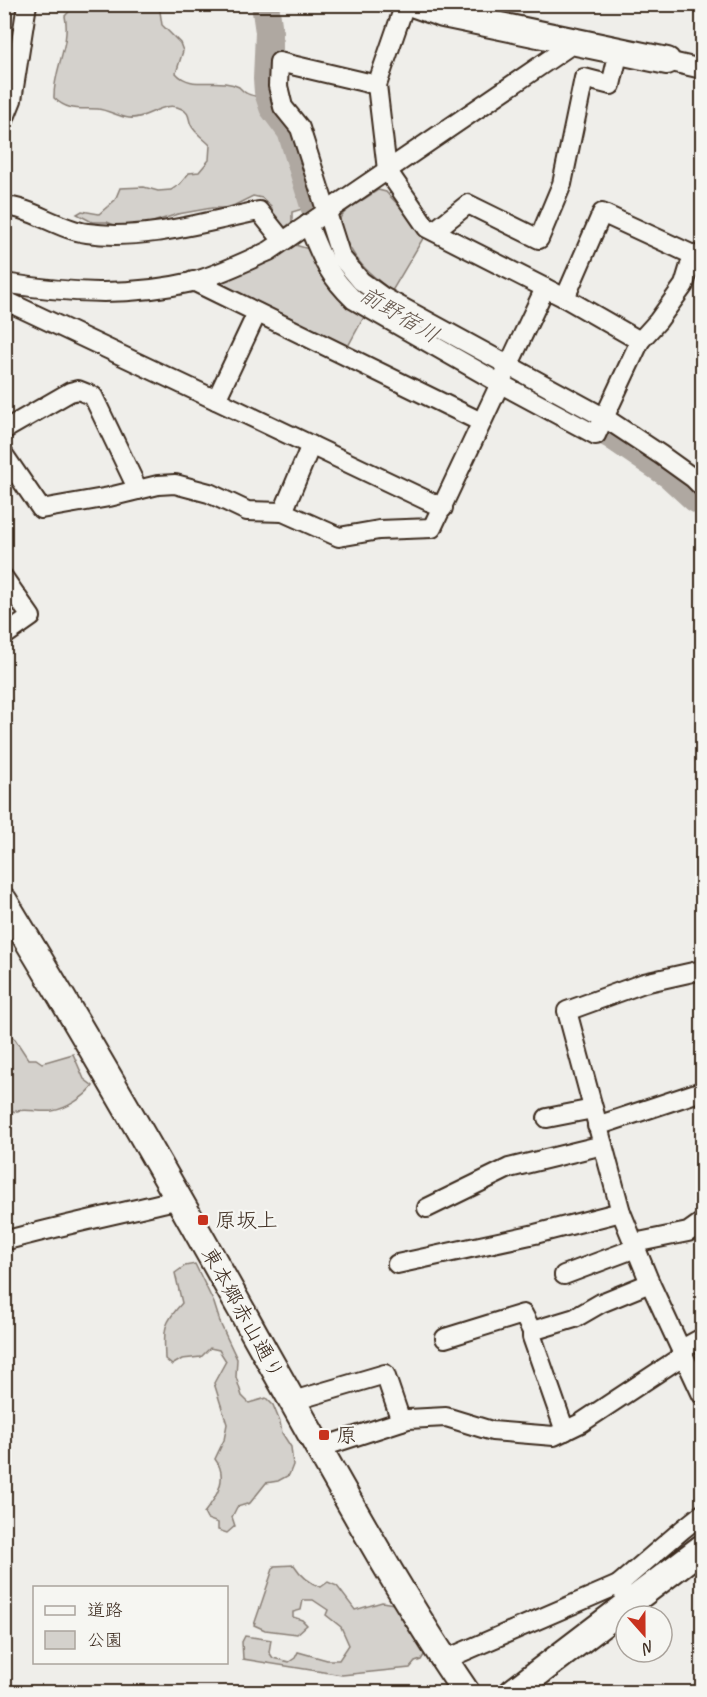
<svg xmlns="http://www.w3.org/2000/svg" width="707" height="1697" font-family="Caveat,'Klee One',sans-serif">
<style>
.green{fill:#d4d1cc;stroke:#887e75;stroke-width:1.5}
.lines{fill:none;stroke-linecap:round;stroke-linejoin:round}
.river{stroke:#afa8a1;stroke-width:28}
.street-casing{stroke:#3b2a1e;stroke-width:22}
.secondary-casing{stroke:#3b2a1e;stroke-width:30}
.street{stroke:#f6f6f2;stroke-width:18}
.secondary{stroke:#f6f6f2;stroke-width:26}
.poi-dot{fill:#c8321e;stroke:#f6f6f2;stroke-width:2}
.labels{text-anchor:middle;stroke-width:4.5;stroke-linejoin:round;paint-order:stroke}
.poi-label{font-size:21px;fill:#3b2a1e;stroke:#f6f6f2;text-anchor:start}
.street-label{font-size:21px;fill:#3b2a1e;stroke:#f6f6f2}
.water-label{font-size:22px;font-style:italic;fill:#64564c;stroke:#f6f6f2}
</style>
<rect width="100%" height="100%" fill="#efeeea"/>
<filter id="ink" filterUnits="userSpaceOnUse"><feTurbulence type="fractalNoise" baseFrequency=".0167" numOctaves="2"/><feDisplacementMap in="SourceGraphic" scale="12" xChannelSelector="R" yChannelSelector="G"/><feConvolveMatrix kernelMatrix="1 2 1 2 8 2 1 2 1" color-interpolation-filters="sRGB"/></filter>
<g filter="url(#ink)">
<g class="green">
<path d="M76,4l83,1 3,20 18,18 3,8 -7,22c15,18 43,3 63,14 2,2 4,5 7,6 3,2 9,3 13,4l5,13 23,26 1,13 8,13 13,45 -17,5v10l-8,6 -10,-11 -3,-11 -9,-8 -9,-2 -24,12h-17l-34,6 -44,14 -15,-1 -12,-5h-15l-15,-8 5,-3 17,3 16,-14 5,-12 24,-1 14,4 13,-1 9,-6 9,-11 10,-1 10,-12 1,-15c-6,-6 -16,-13 -19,-20 -3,-7 -1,-12 -9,-16 -18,-10 -34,11 -53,9 -10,-1 -21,-8 -31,-9 -18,-1 -29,3 -44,-11 -1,-28 17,-54 11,-82z"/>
<path d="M378,190l8,2 36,38 3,5 -33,56c-24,-18 -39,-31 -50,-60 -3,-6 -4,-12 1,-17 9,-9 24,-16 35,-24z"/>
<path d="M295,245l14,4c14,34 24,48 56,66l-18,33 -126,-58 1,-10 51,-21z"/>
<path d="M6,1032l9,7 13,20h8l6,4 31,-9 11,25 9,7c-8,11 -27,23 -41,25 -17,2 -33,-6 -47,6l-1,-84z"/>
<path d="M195,1264l19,39 7,22 16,34 -1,18 6,19 7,7 17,-5 7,7 7,17 2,11 9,14 2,18 -4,10 -11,6 -12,2 -16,20 -13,4 -5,10 3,9 -8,7 -9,-3v-7l-11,-4 -3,-6c13,-16 25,-36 11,-54l9,-19 3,-16 -13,-41 12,-22 -7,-11 -9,-2 -9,9 -19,2 -10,6 -7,-6c-1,-29 -3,-34 17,-56l-7,-30 10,-7z"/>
<path d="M294,1565c7,11 15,18 27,22l7,-5 9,4 18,24 27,-8 12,2 32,48 -5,8 -6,2 -5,6 -68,7 -99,-16 -1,-17 3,-6 26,4 -2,12 4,6 16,4 6,-4 3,-6 29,8h12l10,-15 -8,-18 -15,-12 2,-5 -15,-10h-10l-2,10 -8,2v5l9,3 5,5 -10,9 -32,-4 -11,-5 20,-59z"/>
</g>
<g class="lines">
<g class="river">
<polyline points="265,4 269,32 267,79 268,92 273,107 291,131 331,261 346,279 366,298 395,314"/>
<polyline points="458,351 611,435 670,475 695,498 702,502"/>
</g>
<defs>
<g id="street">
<polyline points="667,61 702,69"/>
<polyline points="377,85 279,62 278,86 283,107 300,128 341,257 361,281 383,297 605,418 661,455 693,478 702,487"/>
<polyline points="4,120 12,100 27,4"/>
<path d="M4,206c26,1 56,24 83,27 57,8 117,-11 172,-22l24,30"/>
<path d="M308,224c14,34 19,50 46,76l147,84 95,51 44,-94 -75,-43 -138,-70 -40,-58 -10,-85 28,-81"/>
<polyline points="434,231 468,204 539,239 562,184 584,78 611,85 619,51"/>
<polyline points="193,281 481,422"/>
<path d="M4,283c63,10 125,14 188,-1 26,-7 52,-20 77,-31l306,-209"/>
<polyline points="565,298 602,213 693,255 684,285 658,321 640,341"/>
<polyline points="4,300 216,400"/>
<polyline points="257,313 216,400 443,508"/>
<polyline points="4,430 70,392 78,390 93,396 138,490"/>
<polyline points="4,455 41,509 109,497 158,485 175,484 209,493 247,511 283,512 339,537 379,530 432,528 545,288"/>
<polyline points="283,512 311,445"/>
<polyline points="4,578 31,617 4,636"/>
<polyline points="702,970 644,983 567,1011 621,1212 650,1283 702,1395"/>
<polyline points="547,1118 593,1109"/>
<polyline points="597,1126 702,1091"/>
<polyline points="427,1208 509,1168 603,1145"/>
<path d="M4,1241c58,-16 117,-28 175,-42"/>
<polyline points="634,1243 688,1232 702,1222"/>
<polyline points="397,1264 535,1234 621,1212"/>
<polyline points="564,1275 636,1248"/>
<polyline points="445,1338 523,1314 532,1331"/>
<polyline points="682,1349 702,1338"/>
<polyline points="293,1401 385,1374 401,1421"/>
<polyline points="565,1431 532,1337 532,1331 575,1318 601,1303 650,1283"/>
<polyline points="319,1448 408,1419 446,1417 492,1431 554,1436 581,1423 684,1355"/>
<polyline points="624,1593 618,1585 682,1530 702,1514"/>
<polyline points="444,1660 618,1585"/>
</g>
<g id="secondary">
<polyline points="415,4 443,14 667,61"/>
<path d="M4,901c91,150 178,302 263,455 64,113 126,229 199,336"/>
<polyline points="513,1692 702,1548"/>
</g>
</defs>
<use href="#street" class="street-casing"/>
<use href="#secondary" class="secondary-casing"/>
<use href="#street" class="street"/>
<use href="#secondary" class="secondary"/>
</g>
</g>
<g class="poi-dot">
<rect x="197" y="1214" width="12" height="12" rx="3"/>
<rect x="318" y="1429" width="12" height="12" rx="3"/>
</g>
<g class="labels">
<g class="poi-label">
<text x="215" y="1227">原坂上</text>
<text x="336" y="1442">原</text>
</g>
<g class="street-label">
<text transform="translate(243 1313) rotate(61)" y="7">東本郷赤山通り</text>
</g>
<g class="water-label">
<text transform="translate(400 314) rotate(31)" y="8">前野宿川</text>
</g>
</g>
<rect width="707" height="1697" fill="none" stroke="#f6f6f2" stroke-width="24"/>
<rect x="12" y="12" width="683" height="1673" fill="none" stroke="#3b2a1e" stroke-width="2" filter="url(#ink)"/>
<rect x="33" y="1586" width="195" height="78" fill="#f6f6f2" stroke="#aba49d" stroke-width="1.5"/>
<rect x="45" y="1606" width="30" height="9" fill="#f6f6f2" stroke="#aba49d" stroke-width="1.5"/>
<text x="87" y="1616" font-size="18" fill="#3b2a1e">道路</text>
<rect x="45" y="1631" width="30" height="18" fill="#d4d1cc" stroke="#aba49d" stroke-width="1.5"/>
<text x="87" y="1646" font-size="18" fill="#3b2a1e">公園</text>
<g transform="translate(644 1634) rotate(159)"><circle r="28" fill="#f6f6f2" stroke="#aba49d" stroke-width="1.5"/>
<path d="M0-4.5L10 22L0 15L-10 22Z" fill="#c8321e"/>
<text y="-9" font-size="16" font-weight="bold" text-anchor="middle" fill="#3b2a1e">N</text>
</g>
</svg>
